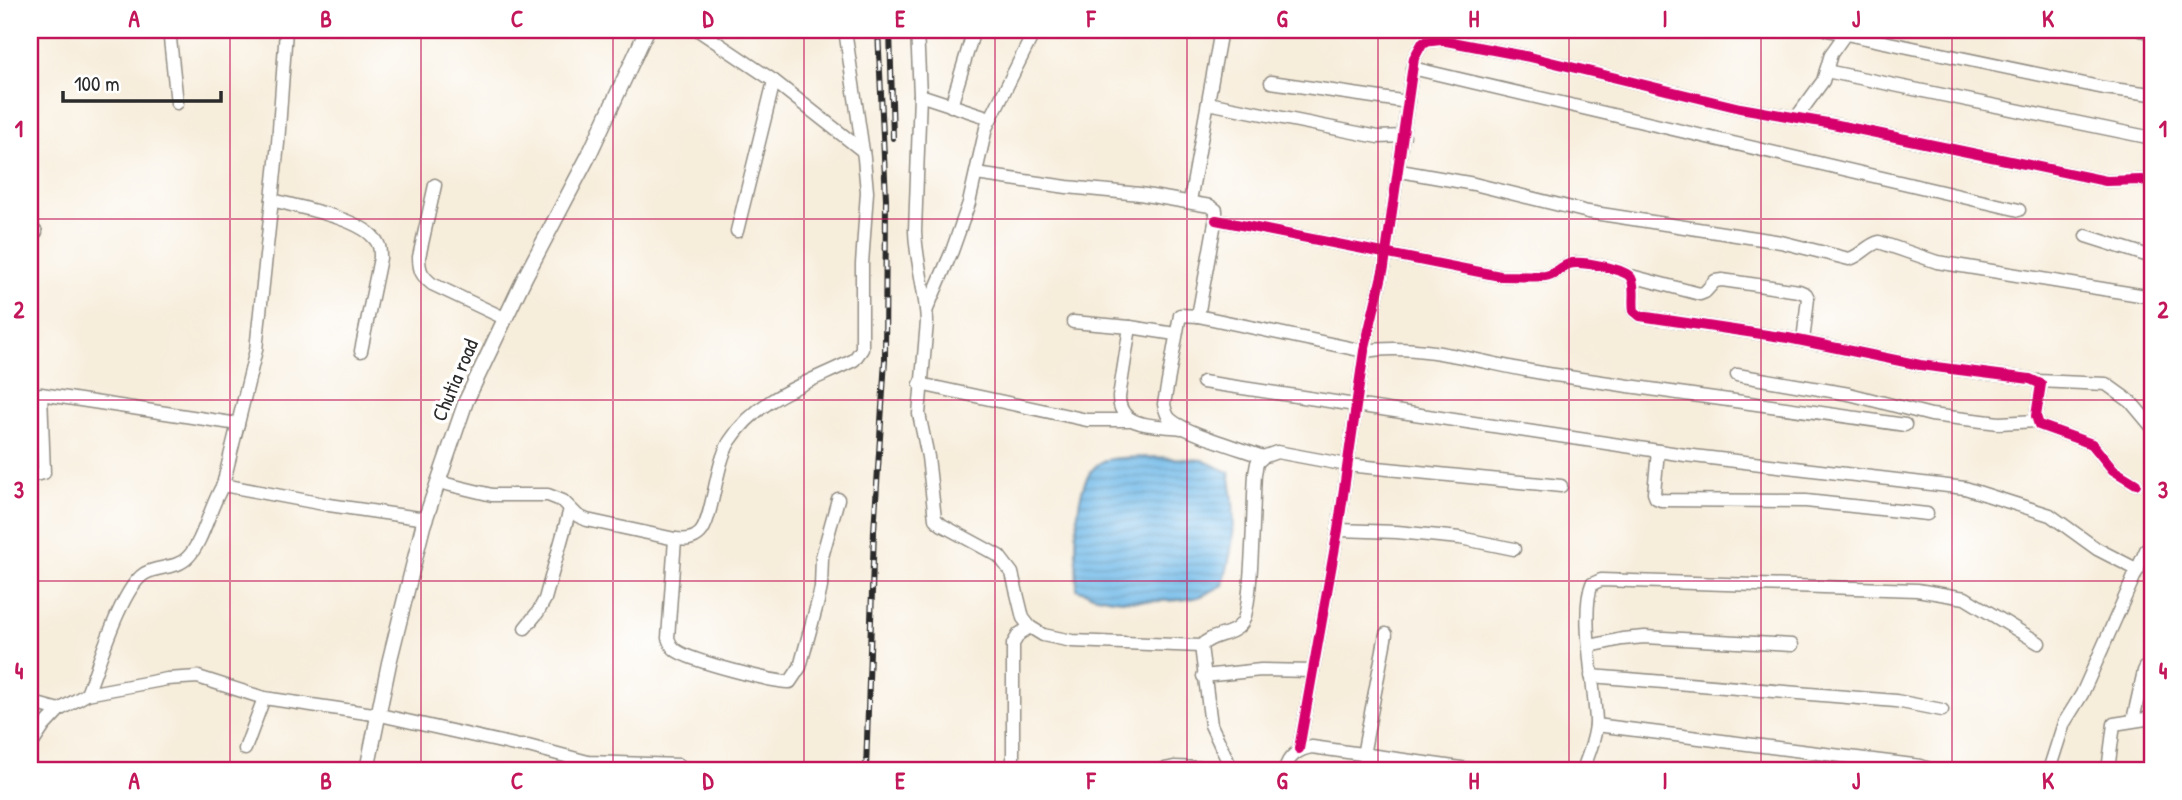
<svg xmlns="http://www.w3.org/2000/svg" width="2182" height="800" font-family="'Patrick Hand',sans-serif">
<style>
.water{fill:url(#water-rules);stroke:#4e728a;stroke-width:2}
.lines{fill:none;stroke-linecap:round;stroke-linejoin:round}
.minor-casing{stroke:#918c83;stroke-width:15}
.tertiary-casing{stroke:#918c83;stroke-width:17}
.minor{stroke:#fff;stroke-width:12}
.tertiary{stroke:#fff;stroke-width:14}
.rail-casing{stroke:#2b2b2b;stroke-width:6}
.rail{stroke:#fff;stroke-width:3.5;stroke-dasharray:10;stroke-linecap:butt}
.cycleway-casing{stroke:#fff;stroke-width:15}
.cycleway{stroke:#d6006c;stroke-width:10}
.grid{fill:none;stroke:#c2185b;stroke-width:2;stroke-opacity:0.55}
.labels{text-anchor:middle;stroke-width:7;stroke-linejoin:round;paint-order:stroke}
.street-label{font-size:21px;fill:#2b2b2b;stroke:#fff}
.neatline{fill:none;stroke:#c2185b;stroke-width:2.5}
.grid-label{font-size:23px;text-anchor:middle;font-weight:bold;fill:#c2185b}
</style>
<defs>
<pattern id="water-rules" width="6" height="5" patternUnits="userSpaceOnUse" patternTransform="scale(1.75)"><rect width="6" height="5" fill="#70b9e8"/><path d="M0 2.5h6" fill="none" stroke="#5c97bc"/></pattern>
</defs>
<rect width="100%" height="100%" fill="#fff"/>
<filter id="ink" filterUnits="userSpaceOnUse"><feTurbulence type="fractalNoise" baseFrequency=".0143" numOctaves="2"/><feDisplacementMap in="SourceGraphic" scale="14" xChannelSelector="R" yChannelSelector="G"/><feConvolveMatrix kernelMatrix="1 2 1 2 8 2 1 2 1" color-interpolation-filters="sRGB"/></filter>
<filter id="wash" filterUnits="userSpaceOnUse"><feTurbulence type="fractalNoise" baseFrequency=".00686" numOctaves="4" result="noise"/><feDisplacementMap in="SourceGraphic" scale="28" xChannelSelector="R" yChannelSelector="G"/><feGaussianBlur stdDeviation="1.57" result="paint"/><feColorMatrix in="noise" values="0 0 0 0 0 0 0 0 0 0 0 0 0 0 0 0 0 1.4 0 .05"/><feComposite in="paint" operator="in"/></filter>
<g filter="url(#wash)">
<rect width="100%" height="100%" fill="#f7eddb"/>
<path class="water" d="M1156,457l46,3 27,12c8,44 6,70 -6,113 -8,4 -17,10 -25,12 -32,7 -92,6 -121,-8 -1,-30 -8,-120 30,-129 15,-4 33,-2 49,-3z"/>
</g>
<g filter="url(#ink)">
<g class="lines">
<defs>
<g id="minor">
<polyline points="169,30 177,103"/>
<polyline points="698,30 774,81 863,151"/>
<path d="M917,30l3,65 -5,136c1,31 11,61 12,91l-8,92 9,43 7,62 7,6 57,31 13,17 11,45 7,9 13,8 29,6 129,5"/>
<polyline points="1827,30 2104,88 2152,94"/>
<polyline points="2140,30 2152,33"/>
<polyline points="1412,68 2019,210"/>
<polyline points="1826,71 2152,138"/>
<polyline points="1271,82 1408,102"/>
<polyline points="920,95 990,118"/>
<polyline points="1208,103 1378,137 1404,136"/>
<polyline points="951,106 974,30"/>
<polyline points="1796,118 1823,81 1831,54 1846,33"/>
<path d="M1400,171l74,13 114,28 193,30 68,17c12,-3 18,-14 30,-17l58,20 215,35"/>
<polyline points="976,174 1067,187 1140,194 1210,206 1216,210 1216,217 1198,316"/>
<path d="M435,185l-16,72c0,14 3,19 13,27l72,34"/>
<path d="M272,200c26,7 86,18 102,38 6,6 6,12 6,20l-19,93"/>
<polyline points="1190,201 1221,30"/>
<path d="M1216,220l284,56c15,0 30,1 45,0 10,-1 15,-9 24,-12 10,-4 58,5 62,14 5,9 1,22 3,33l6,5 148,22 132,27 110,14 11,5 -5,32 3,9 53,19 21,26 23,14"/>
<polyline points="30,231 36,232"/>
<polyline points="737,231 774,81"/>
<polyline points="2086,236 2152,257"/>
<polyline points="1631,276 1700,294 1705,292 1715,281 1722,280 1799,291 1806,294 1808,298 1803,341"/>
<polyline points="927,309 952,251 969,203 986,128 1035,30"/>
<polyline points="1073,322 1130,327 1175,334"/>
<path d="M1130,327l-11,70c0,32 38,28 62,31"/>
<polyline points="1737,375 1849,394 1931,415 1999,423 2037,421"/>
<polyline points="2037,381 2106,384 2131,402 2152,427"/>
<polyline points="1203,382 1685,455 1965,488 2050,515 2097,549 2138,570"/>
<polyline points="920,384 1087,420 1129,420"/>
<polyline points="1658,451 1654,493 1656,498 1661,500 1806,501 1927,514"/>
<path d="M1263,457c-21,-8 -78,-24 -93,-38 -4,-4 -5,-10 -6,-15l16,-89 18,1 166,35c60,-9 120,13 178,22 121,19 242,34 363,52"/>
<polyline points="30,476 44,473 41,394 238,424"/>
<path d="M438,482l54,13h56l15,6 15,15 9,4 88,19c10,1 18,1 25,-6 13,-13 15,-69 30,-92 29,-45 79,-58 124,-81l8,-11v-85l5,-72 -3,-34 -19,-128"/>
<polyline points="223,485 256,350 278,143 286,30"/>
<polyline points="1338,530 1397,532 1460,538 1514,549"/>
<path d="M675,539l-7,99c2,6 4,10 9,13 15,10 95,31 113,31l10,-15 18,-66 3,-14 1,-30 16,-58"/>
<polyline points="525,628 538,612 545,599 570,509"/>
<polyline points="1590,646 1622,639 1645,637 1792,645"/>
<polyline points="1203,676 1261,670 1313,671"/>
<polyline points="1591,676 1896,701 1942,710"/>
<path d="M87,694c11,-27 34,-105 57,-120 13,-9 32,-4 44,-17 15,-15 22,-51 35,-72l106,20 97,14"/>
<polyline points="30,702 59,710"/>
<polyline points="2133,720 2144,671 2146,667 2152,664"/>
<polyline points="1596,725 1921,766 1932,770"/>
<polyline points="30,747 44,726 59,710 87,694 167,679 198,677 264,698 380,715 519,746 528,746 588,762 679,765"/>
<polyline points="245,749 264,698"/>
<polyline points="1299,749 1338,530 1364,351 1384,267 1414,58 1423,42 1441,40 1530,57 1740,108 1833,124 2106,181 2142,180 2152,184"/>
<polyline points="1363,755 1386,634"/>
<polyline points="1013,765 1013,644 1019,634 1030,627"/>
<polyline points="1160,770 1174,767 1232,769"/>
<path d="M1232,770l-21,-45 -10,-79c11,-13 31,-9 41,-23 11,-15 11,-124 13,-149l2,-11 6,-6 14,-5 70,13 214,21"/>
<path d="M1285,770c3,-14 14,-21 27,-23l163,23"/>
<path d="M1583,770c5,-15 13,-32 13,-48 -1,-33 -16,-110 -4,-138l9,-4 316,10 48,8 74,45"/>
<polyline points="2049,770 2064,723 2082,694 2146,550 2152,546"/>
<polyline points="2108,770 2114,724 2152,718"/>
</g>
<polyline id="tertiary" points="367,770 389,663 423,526 466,401 525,277 588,157 647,30"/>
</defs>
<use href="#minor" class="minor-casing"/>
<use href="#tertiary" class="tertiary-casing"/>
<use href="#minor" class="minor"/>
<use href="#tertiary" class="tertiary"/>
<defs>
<g id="rail">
<polyline points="890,30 893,138"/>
<polyline points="866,770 874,531 885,360 886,199 878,30"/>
</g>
</defs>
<use href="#rail" class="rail-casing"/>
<use href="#rail" class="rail"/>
<defs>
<g id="cycleway">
<path d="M1216,220l284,56c15,0 30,1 45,0 10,-1 15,-9 24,-12 10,-4 58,5 62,14 5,9 1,22 3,33l6,5 148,22 132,27 110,14 11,5 -5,32 3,9 53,19 21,26 23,14"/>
<polyline points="1299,749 1338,530 1364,351 1384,267 1414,58 1423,42 1441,40 1530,57 1740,108 1833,124 2106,181 2142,180 2152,184"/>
</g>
</defs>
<use href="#cycleway" class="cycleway-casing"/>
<use href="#cycleway" class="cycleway"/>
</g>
</g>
<path class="grid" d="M230,30v740M421,30v740M613,30v740M804,30v740M995,30v740M1187,30v740M1378,30v740M1569,30v740M1761,30v740M1952,30v740M30,219h2122M30,400h2122M30,581h2122"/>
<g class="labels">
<g class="street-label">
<text transform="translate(455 380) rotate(-67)" y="7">Chutia road</text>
</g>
</g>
<rect width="2182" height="800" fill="none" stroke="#fff" stroke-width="77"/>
<path d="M63 91v10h158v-10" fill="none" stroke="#2b2b2b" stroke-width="3.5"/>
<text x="74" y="91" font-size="21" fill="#2b2b2b" stroke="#ffffff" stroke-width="5" paint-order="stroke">100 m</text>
<rect x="38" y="38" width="2106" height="724" class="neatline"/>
<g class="grid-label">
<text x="134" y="27">A</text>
<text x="326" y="27">B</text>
<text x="517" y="27">C</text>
<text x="708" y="27">D</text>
<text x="900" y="27">E</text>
<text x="1091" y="27">F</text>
<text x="1282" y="27">G</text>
<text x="1474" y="27">H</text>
<text x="1665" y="27">I</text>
<text x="1856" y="27">J</text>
<text x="2048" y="27">K</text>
<text x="19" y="137">1</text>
<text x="2163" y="137">1</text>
<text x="19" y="318">2</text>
<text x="2163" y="318">2</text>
<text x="19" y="498">3</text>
<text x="2163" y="498">3</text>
<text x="19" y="679">4</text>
<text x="2163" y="679">4</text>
<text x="134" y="789">A</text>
<text x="326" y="789">B</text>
<text x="517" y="789">C</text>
<text x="708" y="789">D</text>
<text x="900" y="789">E</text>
<text x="1091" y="789">F</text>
<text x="1282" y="789">G</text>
<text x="1474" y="789">H</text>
<text x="1665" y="789">I</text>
<text x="1856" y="789">J</text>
<text x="2048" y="789">K</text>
</g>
</svg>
